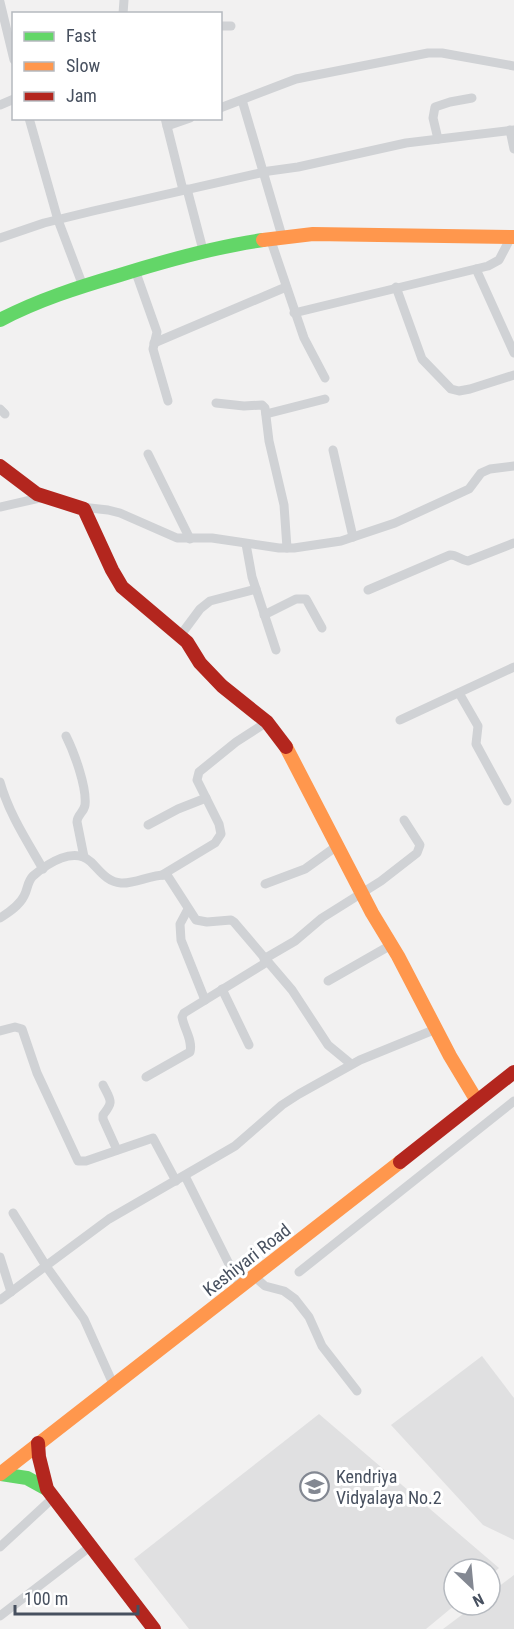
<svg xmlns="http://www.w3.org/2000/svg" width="514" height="1629" font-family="'Roboto Condensed',sans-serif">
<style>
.education{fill:#e0e0e1}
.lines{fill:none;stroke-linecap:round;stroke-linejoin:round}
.street{stroke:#d0d2d5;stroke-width:9}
.fast{stroke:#63d668;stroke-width:14}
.slow{stroke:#ff974d;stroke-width:14}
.jam{stroke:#b3261e;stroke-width:14}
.labels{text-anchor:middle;stroke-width:6;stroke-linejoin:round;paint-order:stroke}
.street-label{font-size:18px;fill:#47505f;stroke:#fff}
.poi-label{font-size:18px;fill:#47505f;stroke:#fff;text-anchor:start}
</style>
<rect width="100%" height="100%" fill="#f2f1f1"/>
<g class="education">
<polygon points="482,1356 514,1398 514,1540 483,1525 391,1425"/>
<polygon points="319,1414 499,1568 490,1576 490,1569 454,1569 455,1605 426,1629 189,1629 134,1559"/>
<polygon points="514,1575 514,1629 443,1629 475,1605 490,1605 490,1593"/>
</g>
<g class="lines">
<g class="street">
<polyline points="0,2 14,60"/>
<polyline points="123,14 124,0"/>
<polyline points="220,26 231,26"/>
<polyline points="242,100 282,236"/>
<polyline points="0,105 14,99"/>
<polyline points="220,108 296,79 428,53 442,53 514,66"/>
<polyline points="29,118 58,220 83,286"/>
<polyline points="165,118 183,190"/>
<polyline points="167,126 190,118"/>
<polyline points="510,130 514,149"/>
<polyline points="438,139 433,118 435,107 450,102 472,98"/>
<polyline points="187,189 203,250"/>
<polyline points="0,238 44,223 93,211 269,171 298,167 406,143 514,130"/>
<polyline points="270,238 304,338 325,378"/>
<polyline points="476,269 514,353"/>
<polyline points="135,270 157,332 153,349 168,401"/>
<polyline points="396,287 422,359 451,389 459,391 470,389 514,375"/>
<polyline points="294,313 488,266 499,260 511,237"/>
<polyline points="154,343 286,287"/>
<polyline points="216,403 244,406 262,405 265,408 269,441 284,505 287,548"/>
<polyline points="0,409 5,414"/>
<polyline points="266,414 325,399"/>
<polyline points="333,450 353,537"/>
<polyline points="148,454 190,539"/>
<polyline points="0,507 44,497"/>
<polyline points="81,507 108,510 120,513 177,538 212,538 279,548 294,548 341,541 395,523 469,489 481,473 490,469 514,466"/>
<polyline points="246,544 252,577 276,650"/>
<path d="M368,590l82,-35c7,0 11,5 18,6l46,-18"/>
<polyline points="264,615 296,599 306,599 322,628"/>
<polyline points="180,636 200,609 210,601 256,589"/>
<polyline points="459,693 478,726 476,744 507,801"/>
<polyline points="400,720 514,667"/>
<path d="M66,736c8,16 21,51 19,69 -1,7 -8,10 -8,17l7,35"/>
<path d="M0,782c9,32 27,59 43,87"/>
<polyline points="148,825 178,809 206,798"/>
<polyline points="162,875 215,843 221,834 219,824 197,780 199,772 236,742 267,722"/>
<polyline points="265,884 305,869 337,846"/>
<polyline points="188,909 180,924 181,940 205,1000"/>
<path d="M0,918c8,-5 19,-12 24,-22 4,-7 3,-14 9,-20 15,-13 41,-30 58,-14 9,9 16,20 30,21 15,1 30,-9 46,-8l29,45 11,2 24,-2 3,2 58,68 36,55 23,19"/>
<polyline points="264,959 295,941 322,918 381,881 417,853 420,845 404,820"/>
<polyline points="328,981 391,945"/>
<polyline points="222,989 249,1045"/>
<polyline points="0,1031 15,1027 22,1029 37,1073 78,1161 86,1161 153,1138 176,1181"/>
<path d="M146,1077l44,-25c3,-12 -6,-23 -8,-35l2,-4 83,-51"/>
<path d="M103,1085c8,16 11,16 0,30v4l14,31"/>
<polyline points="185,1176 241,1288"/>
<polyline points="13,1213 46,1266 84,1319 114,1386"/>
<polyline points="0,1257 11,1292"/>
<polyline points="299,1272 514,1101"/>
<polyline points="255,1277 265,1286 284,1291 295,1299 309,1317 322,1346 357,1391"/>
<polyline points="0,1300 109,1219 235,1146 282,1105 299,1094 360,1060 436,1029"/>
<polyline points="0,1547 54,1497"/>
<polyline points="0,1616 91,1546"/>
</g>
<g class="fast">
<path d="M0,320c38,-20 79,-33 120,-45 48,-15 94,-28 143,-35"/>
<polyline points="0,1474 27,1478 47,1489"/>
</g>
<g class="slow">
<polyline points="263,240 313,234 514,237"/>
<polyline points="286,747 372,913 398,956 450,1056 477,1101"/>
<polyline points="0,1474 400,1162"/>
</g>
<g class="jam">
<polyline points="0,466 37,494 84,509 112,570 122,587 187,642 200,663 222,686 267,722 286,747"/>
<polyline points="400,1162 514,1072"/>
<polyline points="38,1443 39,1457 47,1489 154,1629"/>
</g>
</g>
<defs>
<symbol id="school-ring" viewBox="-11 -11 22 22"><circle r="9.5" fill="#fff" stroke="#838892" stroke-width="1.5"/><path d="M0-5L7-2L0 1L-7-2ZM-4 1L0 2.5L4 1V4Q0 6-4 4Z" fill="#838892"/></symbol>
</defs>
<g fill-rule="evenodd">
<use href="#school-ring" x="298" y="1470" width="33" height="33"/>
</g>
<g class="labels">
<g class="street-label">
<text transform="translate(247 1260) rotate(-38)" y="6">Keshiyari Road</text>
</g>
<g class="poi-label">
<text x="336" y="1483">Kendriya<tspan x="336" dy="21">Vidyalaya No.2</tspan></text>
</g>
</g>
<rect x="12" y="12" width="210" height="108" fill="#ffffff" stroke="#b5b9bf" stroke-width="1.5"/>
<rect x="24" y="32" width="30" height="9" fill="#63d668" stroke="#b5b9bf" stroke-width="1.5"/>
<text x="66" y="42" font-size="18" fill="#47505f">Fast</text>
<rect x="24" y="62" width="30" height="9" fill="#ff974d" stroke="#b5b9bf" stroke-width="1.5"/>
<text x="66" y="72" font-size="18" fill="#47505f">Slow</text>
<rect x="24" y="92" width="30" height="9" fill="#b3261e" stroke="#b5b9bf" stroke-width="1.5"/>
<text x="66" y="102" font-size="18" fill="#47505f">Jam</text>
<g transform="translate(472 1587) rotate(154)"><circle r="28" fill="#ffffff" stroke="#b5b9bf" stroke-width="1.5"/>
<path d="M0-4.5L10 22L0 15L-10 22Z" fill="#838892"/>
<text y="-9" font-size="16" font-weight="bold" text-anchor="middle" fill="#47505f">N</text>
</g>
<path d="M15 1605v9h123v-9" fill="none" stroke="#47505f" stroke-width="3"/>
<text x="24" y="1605" font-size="18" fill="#47505f" stroke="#ffffff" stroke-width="4.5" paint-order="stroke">100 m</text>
</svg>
